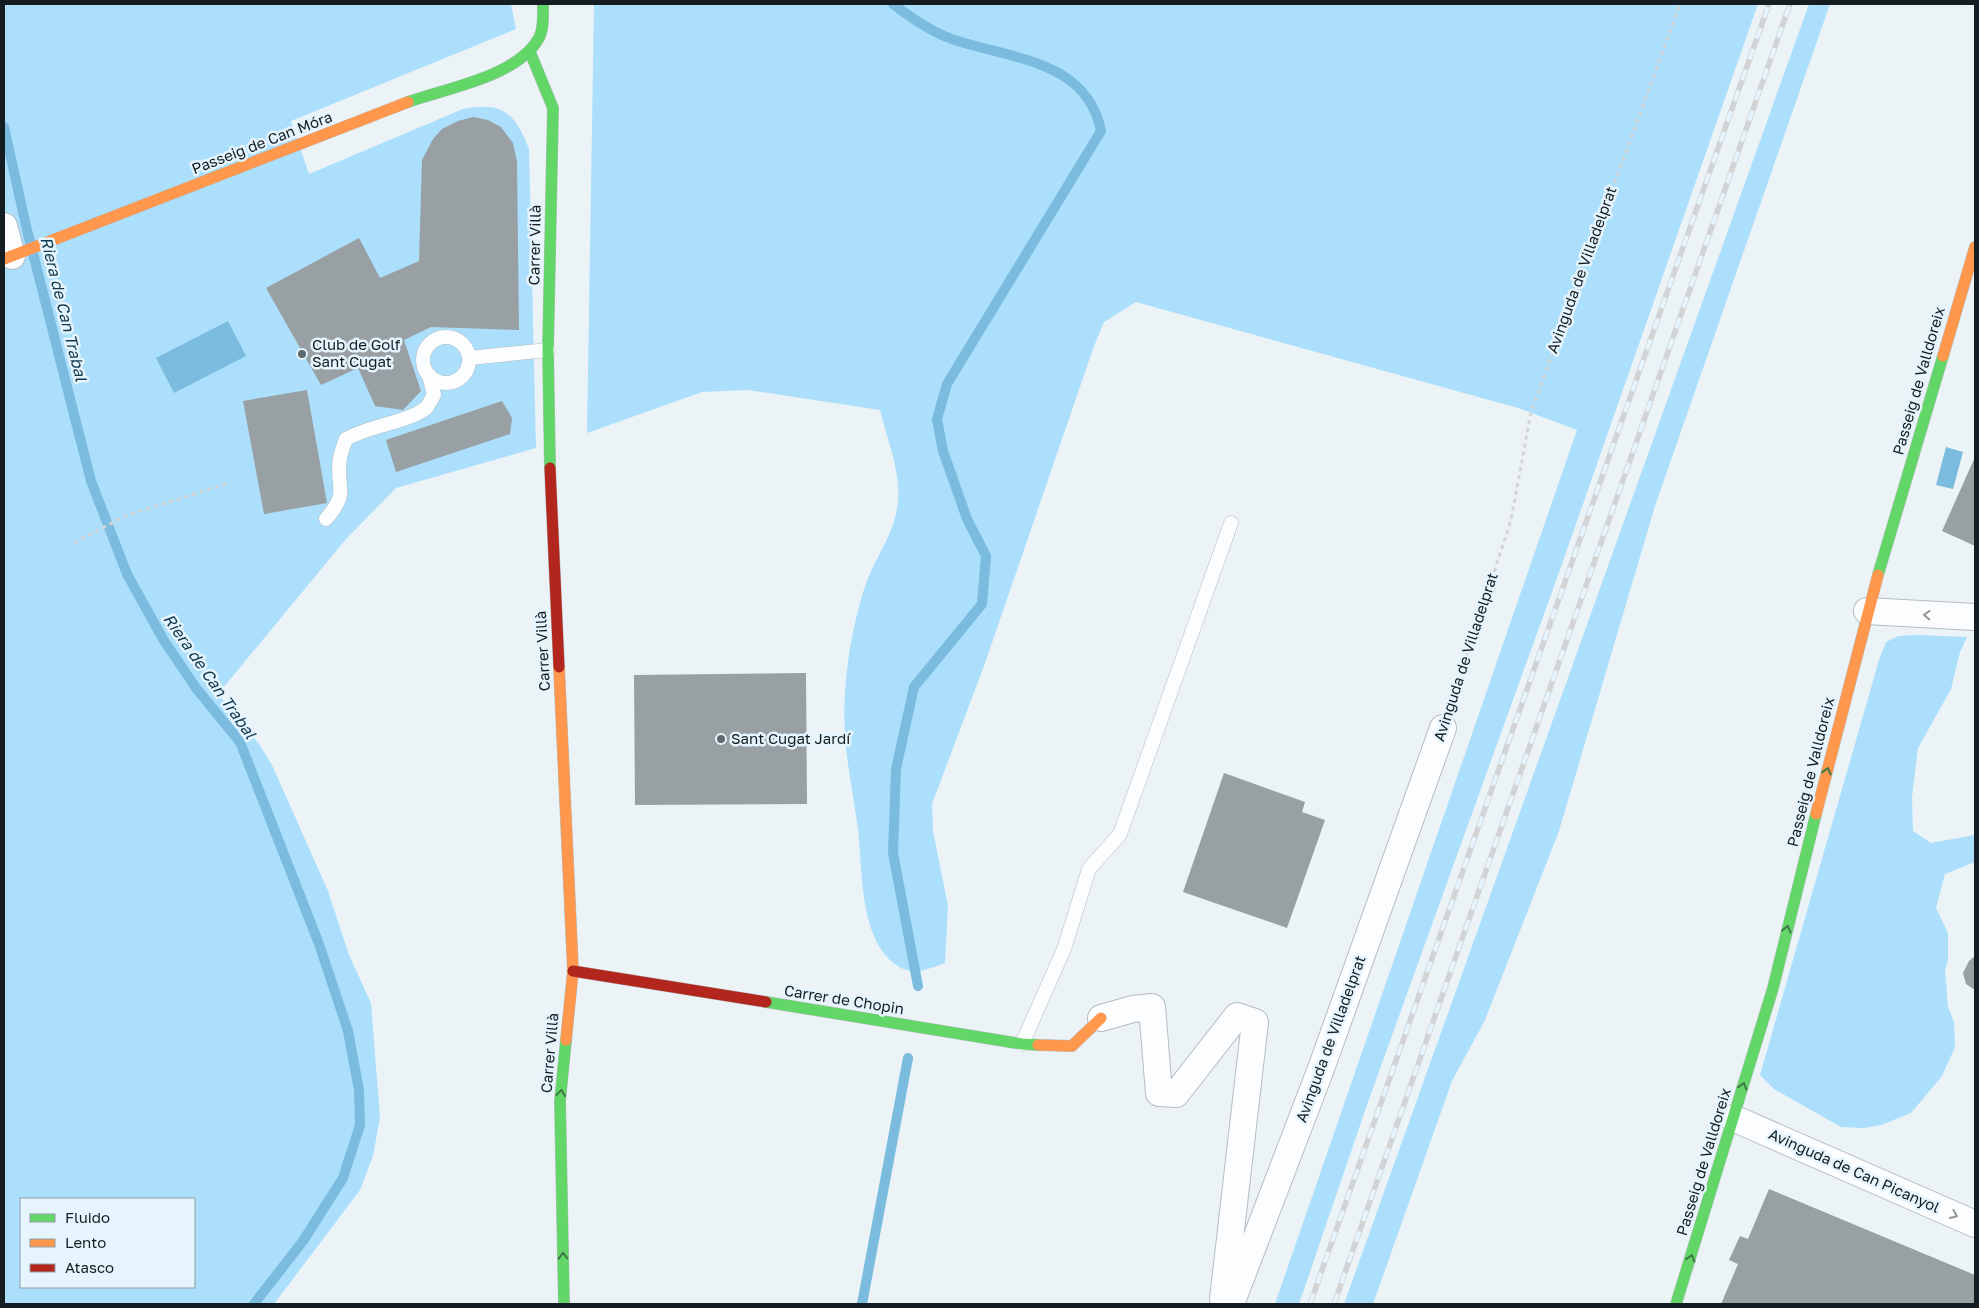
<svg xmlns="http://www.w3.org/2000/svg" width="1979" height="1308" font-family="'Golos Text',sans-serif">
<style>
.green{fill:#abdffb;fill-rule:evenodd}
.water{fill:#7bbcde}
.lines{fill:none;stroke-linecap:round;stroke-linejoin:round}
.stream{stroke:#7bbcde;stroke-width:10}
.building{fill:#98a0a4}
.lane-casing{stroke:#b5bdc1;stroke-width:15}
.street-casing{stroke:#b5bdc1;stroke-width:28}
.fast-casing{stroke:#b5bdc1;stroke-width:12}
.slow-casing{stroke:#b5bdc1;stroke-width:12}
.jam-casing{stroke:#b5bdc1;stroke-width:12}
.path{stroke:#d3d5d7;stroke-width:3;stroke-dasharray:4 4;stroke-linecap:butt}
.lane{stroke:#fcfdfe;stroke-width:14}
.street{stroke:#fcfdfe;stroke-width:26}
.fast{stroke:#63d668;stroke-width:11}
.slow{stroke:#ff974d;stroke-width:11}
.jam{stroke:#b3261e;stroke-width:11}
.rail-casing{stroke:#d1d3d4;stroke-width:5.5}
.rail{stroke:#e5f4fd;stroke-width:4;stroke-dasharray:11;stroke-linecap:butt}
.oneway{stroke:#94989b}
.oneway2{stroke:#3c7a45}
.poi-dot{fill:#5f686d;stroke:#e5f4fd;stroke-width:2}
.labels{text-anchor:middle;stroke-width:5;stroke-linejoin:round;paint-order:stroke}
.street-label{font-size:15px;fill:#141d22;stroke:#e5f4fd}
.poi-label{font-size:15px;fill:#141d22;stroke:#e5f4fd;text-anchor:start}
.water-label{font-size:16px;font-style:italic;fill:#11384c;stroke:#e5f4fd}
</style>
<rect width="100%" height="100%" fill="#ebf3f7"/>
<g class="green">
<path d="M4,4h507l5,25 -225,92 18,53 154,-65c40,-8 52,4 66,40l7,299 -140,40 -50,51 -128,155 41,50 13,21 56,126 21,64 22,48 9,114 -7,39 -13,34 -86,114h-270zM21,1199h173v88h-173z"/>
<path d="M594,4h1164l-196,560 -194,538 -69,202h-24l302,-874 -59,-22 -382,-106 -32,20 -10,24 -110,320 -52,138 1,27 15,75 -3,57c-13,5 -30,12 -44,5 -43,-24 -38,-98 -43,-139 -4,-31 -11,-62 -13,-94 -2,-32 1,-66 7,-98 5,-23 10,-47 20,-68 11,-23 23,-40 26,-67 3,-30 -11,-63 -18,-92l-132,-20 -46,2 -115,41z"/>
<polygon points="1809,4 1830,4 1655,506 1559,831 1485,1020 1452,1081 1373,1304 1344,1304"/>
<polygon points="1916,635 1967,637 1960,652 1951,689 1918,748 1912,797 1913,831 1931,843 1975,835 1975,862 1945,874 1936,908 1948,933 1948,960 1945,970 1948,1007 1954,1022 1955,1047 1942,1076 1911,1113 1881,1125 1864,1128 1841,1127 1774,1089 1760,1075 1879,660 1886,642 1899,636"/>
</g>
<g class="water">
<polygon points="228,321 246,356 174,393 156,358"/>
<polygon points="1946,447 1963,452 1953,489 1936,485"/>
</g>
<g class="lines">
<g class="stream">
<path d="M893,4c17,13 38,28 59,35 57,20 135,20 149,92l-154,253 -10,35 6,32 24,68 19,37 -4,48 -68,83 -18,82 -3,84 25,133"/>
<polyline points="4,127 27,230 91,481 127,574 163,639 196,688 240,742 319,944 348,1031 359,1090 360,1125 343,1178 303,1241 254,1304"/>
<polyline points="862,1304 908,1058"/>
</g>
</g>
<g class="building">
<polygon points="473,117 488,120 501,127 513,143 517,162 519,330 431,327 404,340 421,391 403,410 375,406 358,368 321,385 266,288 359,238 380,278 419,261 422,160 433,139 442,129 458,121"/>
<polygon points="307,390 327,503 264,514 243,401"/>
<polygon points="502,401 512,418 510,434 396,472 386,440"/>
<polygon points="1975,457 1975,546 1942,531"/>
<polygon points="806,673 807,804 635,805 634,675"/>
<polygon points="1224,773 1305,802 1302,812 1325,820 1287,928 1183,892"/>
<polygon points="1975,956 1975,990 1966,984 1963,973 1969,961"/>
<polygon points="1769,1189 1975,1275 1975,1304 1721,1304 1738,1264 1729,1260 1740,1236 1748,1239"/>
</g>
<g class="lines">
<defs>
<g id="lane">
<circle cx="446" cy="360" r="23"/>
<polyline points="469,358 548,350"/>
<path d="M326,519c25,-29 9,-30 14,-61 1,-6 4,-13 6,-19 22,-13 63,-17 80,-31 3,-3 5,-9 8,-13l-5,-20"/>
<polyline points="1022,1044 1064,949 1089,869 1120,834 1231,523"/>
</g>
<g id="street">
<polyline points="4,226 12,256"/>
<polyline points="1867,611 1975,617"/>
<polyline points="1101,1018 1133,1009 1152,1007 1159,1093 1176,1094 1237,1016 1255,1022 1223,1299"/>
<polyline points="1733,1118 1975,1224"/>
<polyline points="1231,1304 1322,1066 1443,728"/>
</g>
<g id="fast">
<polyline points="530,52 553,108 548,350 550,468"/>
<path d="M408,102c39,-14 109,-25 131,-64 5,-10 4,-23 4,-34"/>
<polyline points="1878,575 1943,356"/>
<polyline points="766,1002 1022,1044 1038,1045"/>
<polyline points="564,1304 560,1101 566,1040"/>
<polyline points="1676,1304 1773,988 1816,814"/>
</g>
<g id="slow">
<polyline points="4,259 408,102"/>
<polyline points="1943,356 1975,247"/>
<polyline points="559,667 573,971 566,1040"/>
<polyline points="1816,814 1878,575"/>
<polyline points="1038,1045 1072,1046 1101,1018"/>
</g>
<g id="jam">
<polyline points="550,468 559,667"/>
<polyline points="573,971 766,1002"/>
</g>
</defs>
<use href="#lane" class="lane-casing"/>
<use href="#street" class="street-casing"/>
<use href="#fast" class="fast-casing"/>
<use href="#slow" class="slow-casing"/>
<use href="#jam" class="jam-casing"/>
<g class="path">
<polyline points="74,543 125,516 229,483"/>
<polyline points="1452,701 1511,520 1531,412 1680,4"/>
</g>
<use href="#lane" class="lane"/>
<use href="#street" class="street"/>
<use href="#fast" class="fast"/>
<use href="#slow" class="slow"/>
<use href="#jam" class="jam"/>
<defs>
<g id="rail">
<polyline points="1310,1304 1769,4"/>
<polyline points="1334,1304 1790,4"/>
</g>
</defs>
<use href="#rail" class="rail-casing"/>
<use href="#rail" class="rail"/>
</g>
<defs><path id="oneway-chevron" d="M-2-3.5L2.5 0L-2 3.5" fill="none" stroke-width="1.6" stroke-linecap="round" stroke-linejoin="round" transform="scale(1.25)"/></defs>
<g class="oneway">
<use href="#oneway-chevron" transform="translate(1927 615) rotate(-177)"/>
<use href="#oneway-chevron" transform="translate(1954 1215) rotate(24)"/>
</g>
<g class="oneway2">
<use href="#oneway-chevron" transform="translate(1827 771) rotate(-76)"/>
<use href="#oneway-chevron" transform="translate(1787 929) rotate(-76)"/>
<use href="#oneway-chevron" transform="translate(1743 1086) rotate(-73)"/>
<use href="#oneway-chevron" transform="translate(561 1093) rotate(-85)"/>
<use href="#oneway-chevron" transform="translate(563 1256) rotate(-91)"/>
<use href="#oneway-chevron" transform="translate(1691 1258) rotate(-73)"/>
</g>
<g class="poi-dot">
<circle cx="302" cy="354" r="5"/>
<circle cx="721" cy="739" r="5"/>
</g>
<g class="labels">
<g class="street-label">
<text transform="translate(262 143) rotate(-21)" y="5">Passeig de Can Móra</text>
<text transform="translate(535 245) rotate(-89)" y="5">Carrer Villà</text>
<text transform="translate(1582 270) rotate(-70)" y="5">Avinguda de Villadelprat</text>
<text transform="translate(1919 381) rotate(-74)" y="5">Passeig de Valldoreix</text>
<text transform="translate(543 651) rotate(-93)" y="5">Carrer Villà</text>
<text transform="translate(1466 657) rotate(-72)" y="5">Avinguda de Villadelprat</text>
<text transform="translate(1811 772) rotate(-76)" y="5">Passeig de Valldoreix</text>
<text transform="translate(844 1000) rotate(9)" y="5">Carrer de Chopin</text>
<text transform="translate(1331 1039) rotate(-70)" y="5">Avinguda de Villadelprat</text>
<text transform="translate(550 1053) rotate(-85)" y="5">Carrer Villà</text>
<text transform="translate(1704 1162) rotate(-73)" y="5">Passeig de Valldoreix</text>
<text transform="translate(1854 1171) rotate(24)" y="5">Avinguda de Can Picanyol</text>
</g>
<g class="poi-label">
<text x="312" y="350">Club de Golf<tspan x="312" dy="17">Sant Cugat</tspan></text>
<text x="731" y="744">Sant Cugat Jardí</text>
</g>
<g class="water-label">
<text transform="translate(64 309) rotate(76)" y="6">Riera de Can Trabal</text>
<text transform="translate(210 676) rotate(55)" y="6">Riera de Can Trabal</text>
</g>
</g>
<rect width="1979" height="1308" fill="none" stroke="#141d22" stroke-width="10"/>
<rect x="20" y="1198" width="175" height="90" fill="#e5f4fd" stroke="#919ea5"/>
<rect x="30" y="1214" width="25" height="8" fill="#63d668" stroke="#919ea5"/>
<text x="65" y="1223" font-size="15" fill="#141d22">Fluido</text>
<rect x="30" y="1239" width="25" height="8" fill="#ff974d" stroke="#919ea5"/>
<text x="65" y="1248" font-size="15" fill="#141d22">Lento</text>
<rect x="30" y="1264" width="25" height="8" fill="#b3261e" stroke="#919ea5"/>
<text x="65" y="1273" font-size="15" fill="#141d22">Atasco</text>
</svg>
